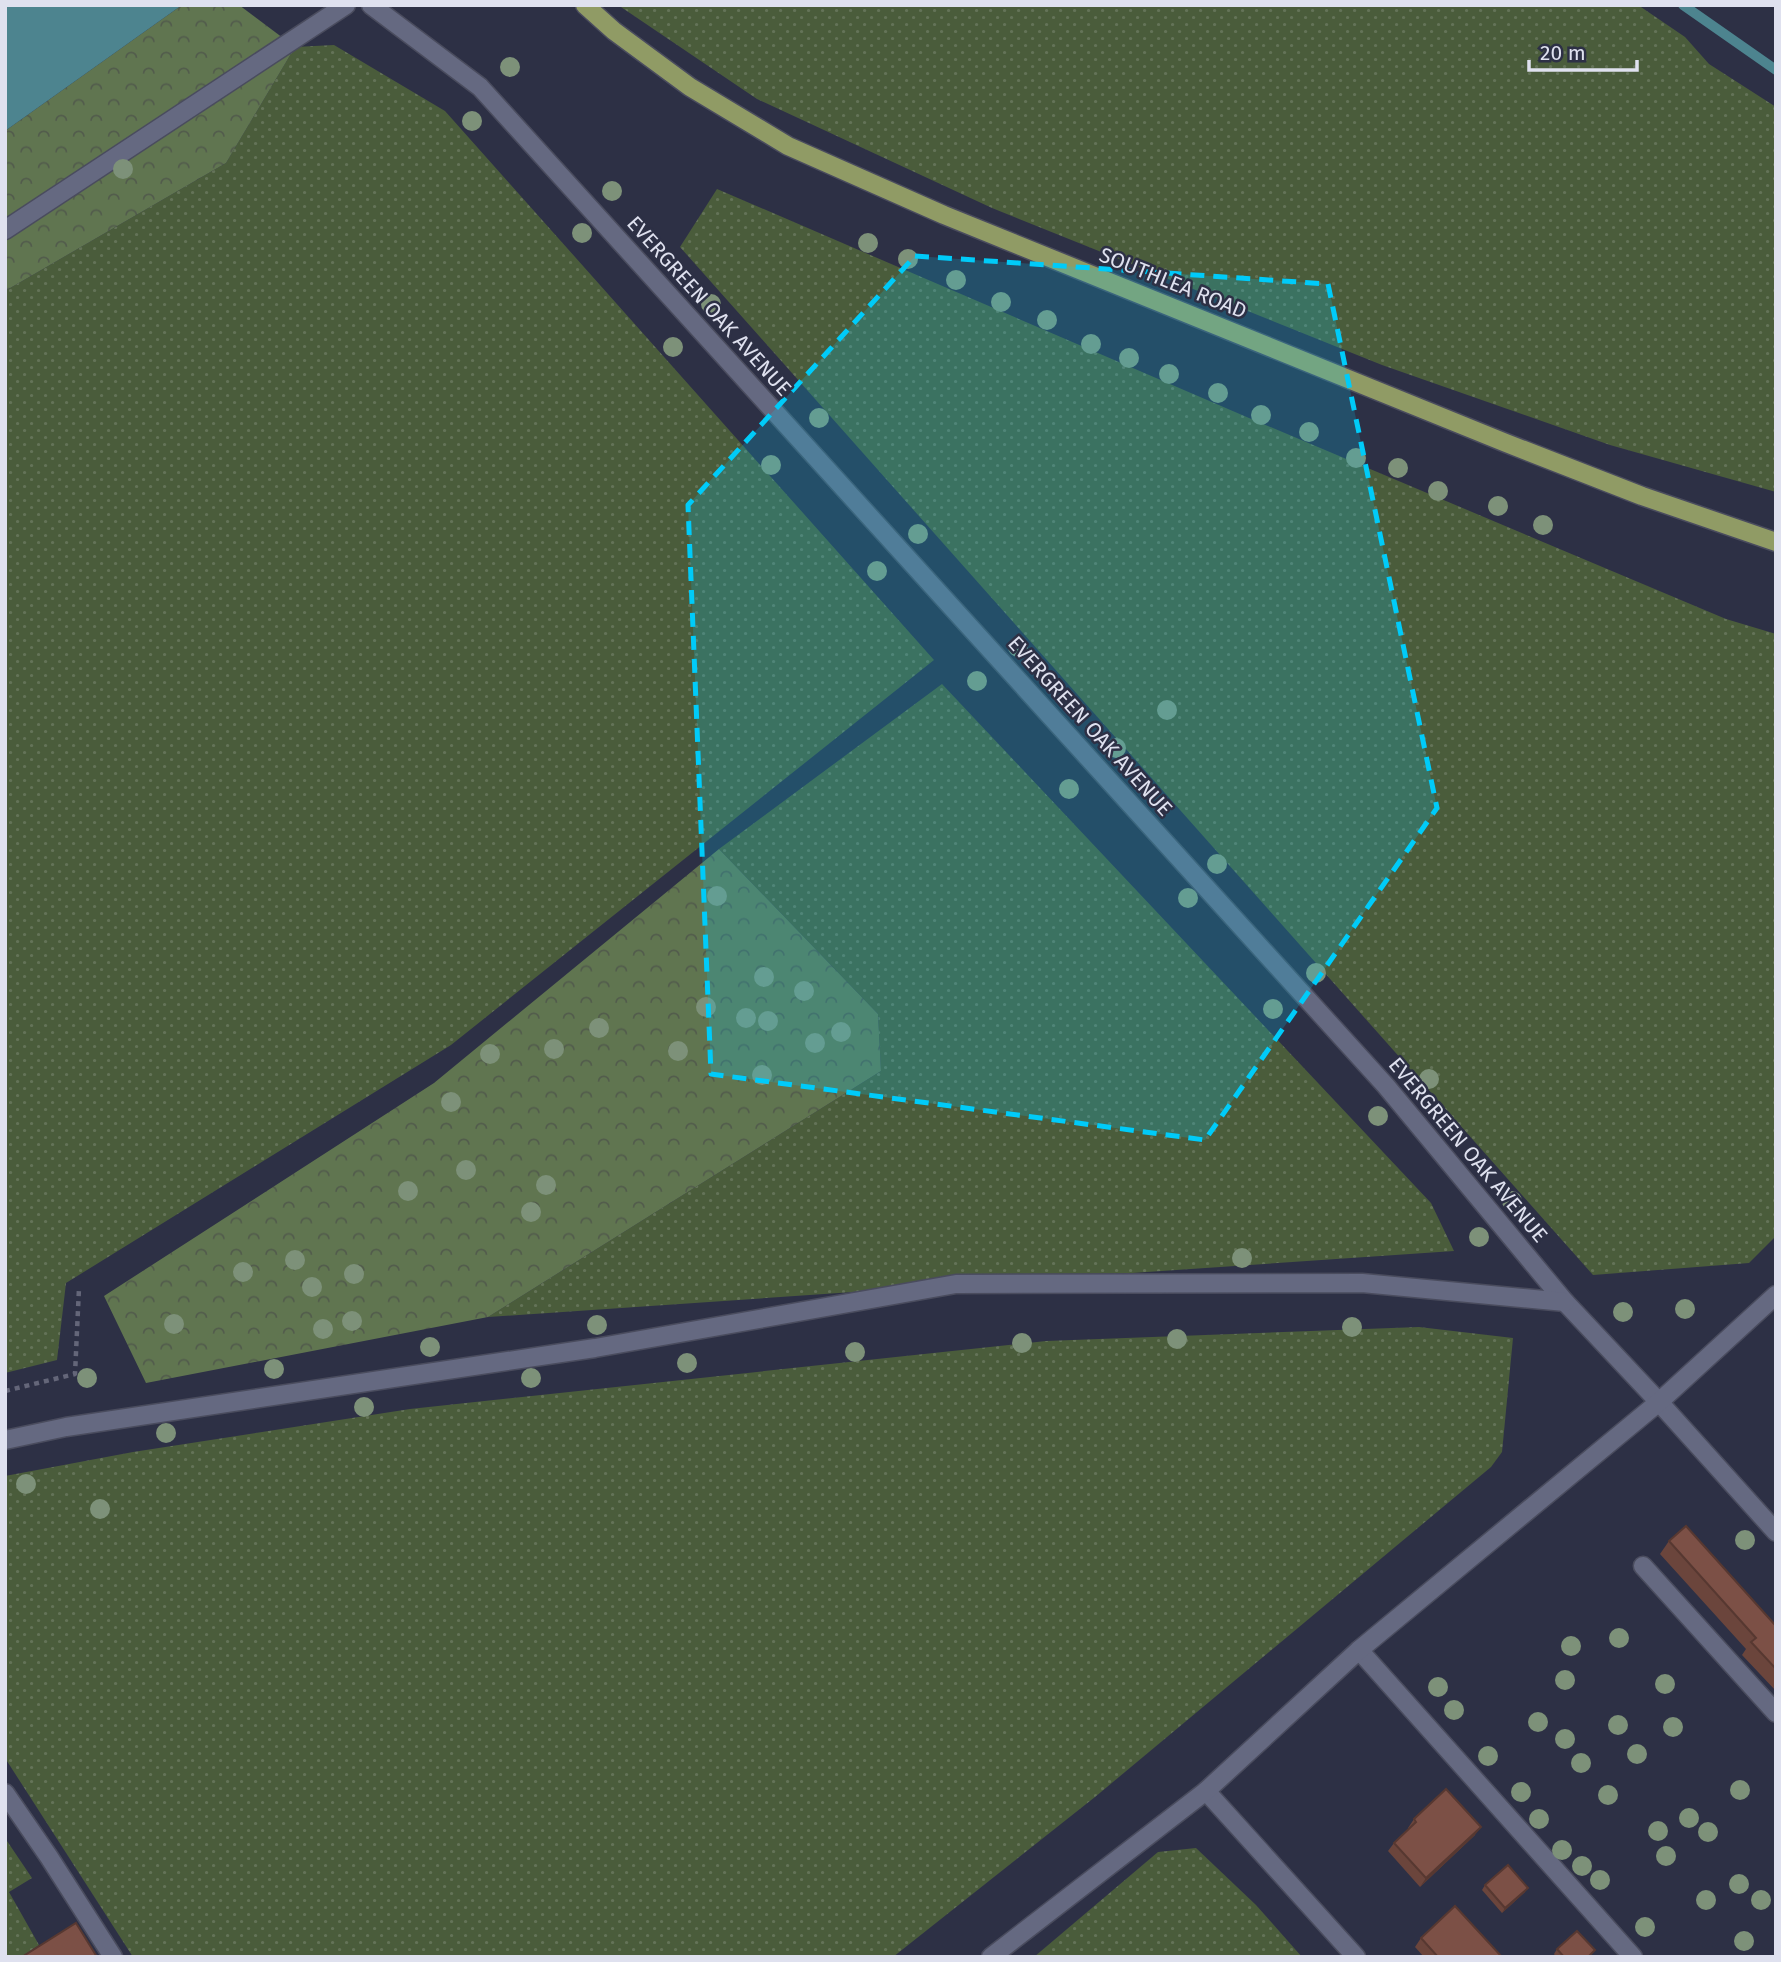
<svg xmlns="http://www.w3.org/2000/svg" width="1781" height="1962" font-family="'Fira Sans',sans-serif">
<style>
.grass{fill:url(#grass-dots)}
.forest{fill:url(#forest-crowns)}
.water{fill:#4d848f}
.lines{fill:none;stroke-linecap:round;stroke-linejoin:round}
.stream{stroke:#4d848f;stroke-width:10}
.minor-casing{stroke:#4a4c5e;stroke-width:21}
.major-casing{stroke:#4a4c5e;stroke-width:21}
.path{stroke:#646679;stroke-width:4.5;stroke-dasharray:5 5;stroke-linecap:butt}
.minor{stroke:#656981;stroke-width:18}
.major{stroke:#909b65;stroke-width:18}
.tree{fill:#7d9179}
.wall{fill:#6b453c}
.shaded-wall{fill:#573831}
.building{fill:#7c5046;stroke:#573831;stroke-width:2}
.marked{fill:#00cbf9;fill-opacity:0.2;stroke:#00cbf9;stroke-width:5;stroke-dasharray:14 9;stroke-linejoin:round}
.labels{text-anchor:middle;stroke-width:5;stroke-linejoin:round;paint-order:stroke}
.street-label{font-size:21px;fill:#dfe1ef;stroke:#2d3045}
</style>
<defs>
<pattern id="grass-dots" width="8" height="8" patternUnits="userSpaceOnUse" patternTransform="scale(1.75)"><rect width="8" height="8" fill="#4a5c3b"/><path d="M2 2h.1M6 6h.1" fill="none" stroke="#647358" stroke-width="1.8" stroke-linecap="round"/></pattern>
<pattern id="forest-crowns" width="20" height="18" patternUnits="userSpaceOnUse" patternTransform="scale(1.75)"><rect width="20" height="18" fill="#607550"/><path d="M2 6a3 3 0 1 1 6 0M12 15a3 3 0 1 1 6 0" fill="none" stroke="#525c4c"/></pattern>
</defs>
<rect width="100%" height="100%" fill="#2d3045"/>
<g class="grass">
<polygon points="618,5 1638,5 1685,37 1709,64 1776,107 1776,492 1610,445 1382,365 992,208 757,99"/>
<polygon points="334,45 445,111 934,660 451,1045 66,1283 57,1360 5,1373 5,291 226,163 295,47"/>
<polygon points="717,189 1249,418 1726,619 1776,634 1776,1236 1749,1263 1593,1275 680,247"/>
<polygon points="942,684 1431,1203 1454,1251 488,1317 881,1071 878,1014 719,849"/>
<polygon points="1419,1327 1513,1338 1502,1452 1491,1467 1095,1797 893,1957 133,1957 5,1758 5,1476 133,1452 410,1409 1046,1341"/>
<polygon points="5,1838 32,1878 9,1892 39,1945 21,1957 5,1957"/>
<polygon points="1196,1848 1256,1905 1302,1957 1034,1957 1158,1852"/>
</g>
<g class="forest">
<polygon points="182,5 239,5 295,47 226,163 5,291 5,131"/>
<polygon points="719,849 878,1014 881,1071 488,1317 146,1383 104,1296 434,1083"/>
</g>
<polygon class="water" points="5,5 182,5 5,131"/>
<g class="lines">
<polyline class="stream" points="1683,5 1776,70"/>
<defs>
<g id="minor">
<polyline points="371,5 480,87 1386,1086 1565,1302 1659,1402 1776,1532"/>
<polyline points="5,230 346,5"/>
<polyline points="5,1440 66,1427 595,1348 956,1284 1362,1283 1565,1302"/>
<polyline points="1643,1566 1776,1713"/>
<polyline points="1359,1650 1633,1957"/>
<polyline points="1206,1791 1356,1957"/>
<polyline points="5,1793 49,1857 113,1957"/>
<polyline points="991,1957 1206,1791 1359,1650 1659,1402 1776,1295"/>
</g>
<polyline id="major" points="585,5 614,31 690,87 788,146 944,215 1506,443 1642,496 1776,542"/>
</defs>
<use href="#minor" class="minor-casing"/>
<use href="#major" class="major-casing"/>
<polyline class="path" points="5,1391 75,1374 79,1288"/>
<use href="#minor" class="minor"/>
<use href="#major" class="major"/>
</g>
<g class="tree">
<circle cx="510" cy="67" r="10"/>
<circle cx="472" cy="121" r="10"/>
<circle cx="123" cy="169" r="10"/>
<circle cx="612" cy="191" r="10"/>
<circle cx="582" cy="233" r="10"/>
<circle cx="868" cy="243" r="10"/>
<circle cx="908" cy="259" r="10"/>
<circle cx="956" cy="280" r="10"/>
<circle cx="1001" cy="302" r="10"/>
<circle cx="711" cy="304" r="10"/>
<circle cx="1047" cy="320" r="10"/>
<circle cx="1091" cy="344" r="10"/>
<circle cx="673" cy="347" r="10"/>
<circle cx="1129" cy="358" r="10"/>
<circle cx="1169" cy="374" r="10"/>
<circle cx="1218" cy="393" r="10"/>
<circle cx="1261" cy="415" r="10"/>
<circle cx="819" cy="418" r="10"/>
<circle cx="1309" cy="432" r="10"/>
<circle cx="1356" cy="458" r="10"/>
<circle cx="771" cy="465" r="10"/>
<circle cx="1398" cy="468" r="10"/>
<circle cx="1438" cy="491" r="10"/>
<circle cx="1498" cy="506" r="10"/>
<circle cx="1543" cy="525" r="10"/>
<circle cx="918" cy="534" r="10"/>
<circle cx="877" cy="571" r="10"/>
<circle cx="1018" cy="647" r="10"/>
<circle cx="977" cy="681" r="10"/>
<circle cx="1167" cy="710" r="10"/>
<circle cx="1116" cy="748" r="10"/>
<circle cx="1069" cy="789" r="10"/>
<circle cx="1217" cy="864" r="10"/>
<circle cx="717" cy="896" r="10"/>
<circle cx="1188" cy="898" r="10"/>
<circle cx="1316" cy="973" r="10"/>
<circle cx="764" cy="977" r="10"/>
<circle cx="804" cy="991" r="10"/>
<circle cx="706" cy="1007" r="10"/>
<circle cx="1273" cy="1009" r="10"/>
<circle cx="746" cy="1018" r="10"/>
<circle cx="768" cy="1021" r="10"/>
<circle cx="599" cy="1028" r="10"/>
<circle cx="841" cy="1032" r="10"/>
<circle cx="815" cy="1043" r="10"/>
<circle cx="554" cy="1049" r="10"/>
<circle cx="678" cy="1051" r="10"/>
<circle cx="490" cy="1054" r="10"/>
<circle cx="762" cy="1075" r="10"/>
<circle cx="1429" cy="1079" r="10"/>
<circle cx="451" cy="1102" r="10"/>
<circle cx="1378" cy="1116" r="10"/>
<circle cx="466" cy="1170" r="10"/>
<circle cx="546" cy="1185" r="10"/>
<circle cx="408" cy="1191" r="10"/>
<circle cx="1512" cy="1201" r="10"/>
<circle cx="531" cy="1212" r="10"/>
<circle cx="1479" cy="1237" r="10"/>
<circle cx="1242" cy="1258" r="10"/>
<circle cx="295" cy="1260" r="10"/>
<circle cx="243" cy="1272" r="10"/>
<circle cx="354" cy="1274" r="10"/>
<circle cx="312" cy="1287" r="10"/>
<circle cx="1685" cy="1309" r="10"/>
<circle cx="1623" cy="1312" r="10"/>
<circle cx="352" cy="1321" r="10"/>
<circle cx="174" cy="1324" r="10"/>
<circle cx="597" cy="1325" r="10"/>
<circle cx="1352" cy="1327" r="10"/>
<circle cx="323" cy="1329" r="10"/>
<circle cx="1177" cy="1339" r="10"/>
<circle cx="1022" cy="1343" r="10"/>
<circle cx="430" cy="1347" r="10"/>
<circle cx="855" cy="1352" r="10"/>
<circle cx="687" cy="1363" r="10"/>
<circle cx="274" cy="1369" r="10"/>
<circle cx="87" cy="1378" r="10"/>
<circle cx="531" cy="1378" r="10"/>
<circle cx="364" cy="1407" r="10"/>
<circle cx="166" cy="1433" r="10"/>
<circle cx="26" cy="1484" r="10"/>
<circle cx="100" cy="1509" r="10"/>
<circle cx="1745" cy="1540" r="10"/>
<circle cx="1619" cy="1638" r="10"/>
<circle cx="1571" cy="1646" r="10"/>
<circle cx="1565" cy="1680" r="10"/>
<circle cx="1665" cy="1684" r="10"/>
<circle cx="1438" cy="1687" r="10"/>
<circle cx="1454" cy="1710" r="10"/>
<circle cx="1538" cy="1722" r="10"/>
<circle cx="1618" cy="1725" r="10"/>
<circle cx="1673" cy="1727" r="10"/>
<circle cx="1565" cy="1739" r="10"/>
<circle cx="1637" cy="1754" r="10"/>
<circle cx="1488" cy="1756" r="10"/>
<circle cx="1581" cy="1763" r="10"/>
<circle cx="1740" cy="1790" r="10"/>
<circle cx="1521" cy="1792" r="10"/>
<circle cx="1608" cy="1795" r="10"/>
<circle cx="1689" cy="1818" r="10"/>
<circle cx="1539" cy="1819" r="10"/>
<circle cx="1658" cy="1831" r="10"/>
<circle cx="1708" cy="1832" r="10"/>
<circle cx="1562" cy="1850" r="10"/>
<circle cx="1666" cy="1856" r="10"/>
<circle cx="1582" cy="1866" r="10"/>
<circle cx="1600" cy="1880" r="10"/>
<circle cx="1739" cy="1884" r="10"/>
<circle cx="1706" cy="1900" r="10"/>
<circle cx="1761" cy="1900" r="10"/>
<circle cx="1645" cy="1927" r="10"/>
<circle cx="1744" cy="1941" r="10"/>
</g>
<g class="wall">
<polygon points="1669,1541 1776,1626 1776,1691 1742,1655 1746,1649 1660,1554"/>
<polygon points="1414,1819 1475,1835 1420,1887 1388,1851 1394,1843 1409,1829 1408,1828"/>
<polygon points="1485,1885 1525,1892 1502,1913 1482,1890"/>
<polygon points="1421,1938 1502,1957 1424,1957 1415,1947"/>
<polygon points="1557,1949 1595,1950 1589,1957 1556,1957 1554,1954"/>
</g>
<g class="shaded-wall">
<polygon points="1481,1827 1475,1835 1420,1887 1426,1878"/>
<polygon points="1528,1888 1525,1892 1502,1913 1505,1908"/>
</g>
<g class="building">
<polygon points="1686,1526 1776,1626 1776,1669 1751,1642 1756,1638 1669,1541"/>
<polygon points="1446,1789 1481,1827 1426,1878 1394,1843 1416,1822 1414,1819"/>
<polygon points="1508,1865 1528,1888 1505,1908 1485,1885"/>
<polygon points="1455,1906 1502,1957 1438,1957 1421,1938"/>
<polygon points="76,1923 97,1957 22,1957"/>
<polygon points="1577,1931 1595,1950 1588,1957 1564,1957 1557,1949"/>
</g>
<path class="marked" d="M915,256l413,28 109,524 -232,332 -494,-66 -23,-569z"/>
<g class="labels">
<g class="street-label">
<text transform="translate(1173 283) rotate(22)" y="7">SOUTHLEA ROAD</text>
<text transform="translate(709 306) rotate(48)" y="7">EVERGREEN OAK AVENUE</text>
<text transform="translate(1090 726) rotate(48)" y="7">EVERGREEN OAK AVENUE</text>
<text transform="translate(1468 1150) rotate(50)" y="7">EVERGREEN OAK AVENUE</text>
</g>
</g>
<rect width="1781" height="1962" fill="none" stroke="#dfe1ef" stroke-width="14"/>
<path d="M1529 60v10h108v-10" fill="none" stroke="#dfe1ef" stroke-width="3.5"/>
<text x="1540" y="60" font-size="21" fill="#dfe1ef" stroke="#2d3045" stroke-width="5" paint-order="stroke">20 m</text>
</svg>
